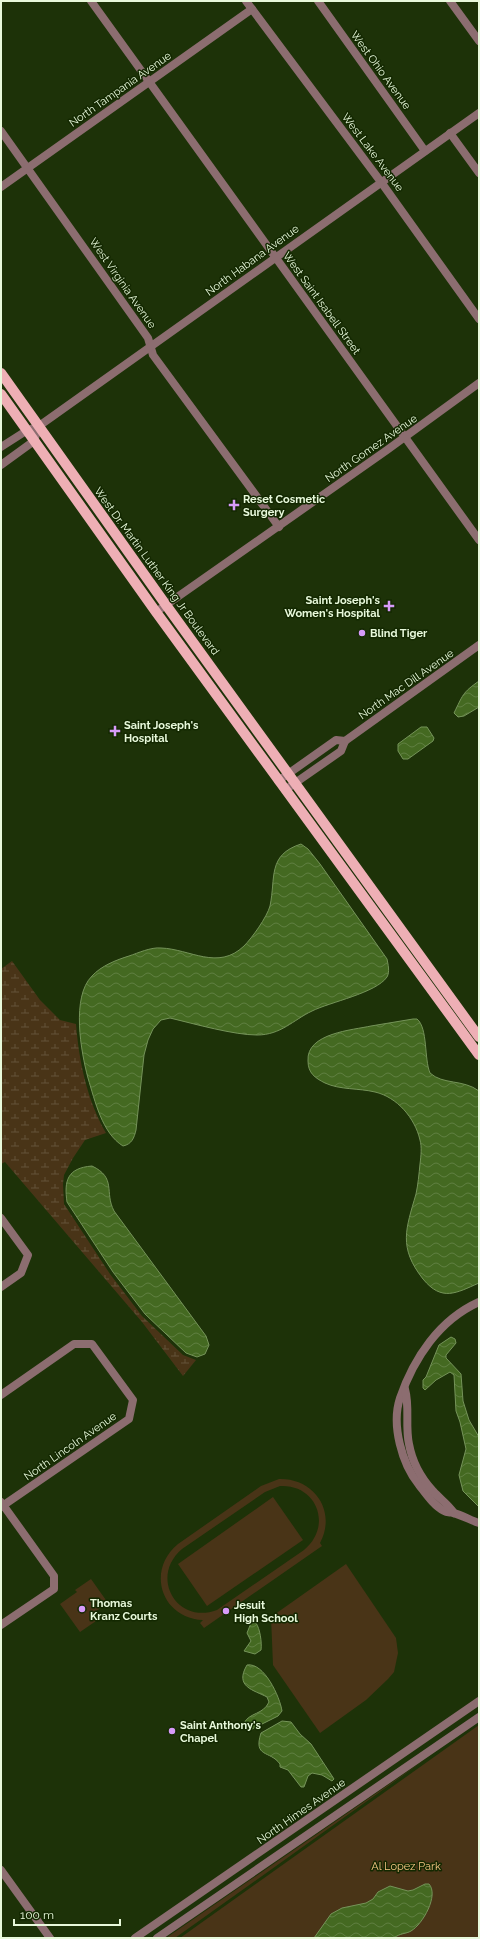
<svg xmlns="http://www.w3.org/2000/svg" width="480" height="1939" font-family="Raleway,sans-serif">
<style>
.green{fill:#493417;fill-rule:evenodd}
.wetland{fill:url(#wetland-marsh)}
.water{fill:url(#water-waves);stroke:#759459}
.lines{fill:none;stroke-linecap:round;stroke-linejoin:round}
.minor{stroke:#8c6d70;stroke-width:8}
.tertiary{stroke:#8c6d70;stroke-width:8}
.primary{stroke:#eeafb5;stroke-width:10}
.poi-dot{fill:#d79bf9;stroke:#132800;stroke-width:1.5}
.labels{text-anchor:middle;stroke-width:3;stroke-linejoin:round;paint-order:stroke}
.street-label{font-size:11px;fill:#e8f9db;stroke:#132800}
.poi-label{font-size:11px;font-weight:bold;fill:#e8f9db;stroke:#132800;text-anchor:start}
.park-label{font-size:11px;fill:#f9c786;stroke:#132800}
</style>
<defs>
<pattern id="wetland-marsh" width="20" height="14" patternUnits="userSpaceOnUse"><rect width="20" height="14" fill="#493417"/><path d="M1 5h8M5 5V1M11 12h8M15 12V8" fill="none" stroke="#635238"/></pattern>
<pattern id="water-waves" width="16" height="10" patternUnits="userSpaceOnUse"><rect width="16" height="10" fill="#446921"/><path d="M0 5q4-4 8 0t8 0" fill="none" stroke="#5f7f41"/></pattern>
</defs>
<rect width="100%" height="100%" fill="#1d3208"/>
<g class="green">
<path d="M279,1479c35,-1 58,32 41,64l2,3 -118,82 -4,-5 3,-3c-42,-2 -57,-50 -25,-76l83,-58zM280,1486c37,-2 53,40 24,64l-87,60c-40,15 -68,-33 -35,-61l83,-57z"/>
<polygon points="273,1497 303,1540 207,1606 178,1564"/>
<polygon points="346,1564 396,1638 398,1653 394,1672 388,1679 366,1700 320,1733 273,1665 271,1617"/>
<polygon points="91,1579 108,1603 92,1614 96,1621 80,1632 60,1604 77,1592 75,1590"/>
<polygon points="479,1725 479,1938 180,1938"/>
<polygon points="426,1759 175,1938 166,1938"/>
</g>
<path class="wetland" d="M12,961l28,39 20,20 16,4c3,37 11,76 30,109l-21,7 -12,18 -9,17 -1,9 1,20 46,70 32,42 41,39 13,5 -13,16 -41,-54 -137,-160 -4,2v-195z"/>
<g class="water">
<path d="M479,681v26l-15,9 -6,1 -4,-4c9,-18 8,-20 25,-32z"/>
<polygon points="421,727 427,727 434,738 433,741 408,759 403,759 398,751 398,744"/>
<path d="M301,844l7,5 12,15 67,95c1,5 3,13 0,18 -11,16 -57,25 -75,34 -19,9 -31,24 -55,24 -23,0 -62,-11 -87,-17l-9,2 -8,9 -5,11 -4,15 -8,75c-2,8 -4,14 -13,16 -21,-13 -28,-45 -35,-68 -7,-26 -17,-81 4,-102 9,-10 24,-16 37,-20 9,-3 22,-9 32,-8 29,1 57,23 83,-2 8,-8 23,-29 26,-40 6,-28 -3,-51 31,-62z"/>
<path d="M413,1019h4c11,9 7,40 13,54 13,12 33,6 49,18v192c-23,10 -37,19 -56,-4 -25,-32 -17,-50 -7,-85 2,-9 3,-20 4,-30 1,-8 2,-17 0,-24 -5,-22 -23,-43 -45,-48 -16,-4 -35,-2 -50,-9 -10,-5 -17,-10 -17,-22 -2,-28 45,-31 63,-35 14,-2 28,-5 42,-7z"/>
<path d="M92,1166c25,12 12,26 22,45l92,125 3,9 -4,9 -8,3 -11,-4 -41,-39 -32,-42 -46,-70c-3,-21 0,-34 25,-36z"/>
<polygon points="451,1337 455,1339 456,1343 446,1355 446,1358 461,1374 463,1401 469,1420 479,1437 479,1507 463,1491 459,1475 466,1449 460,1422 456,1411 454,1375 450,1372 436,1380 425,1390 423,1388 423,1380 426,1377 439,1345"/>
<path d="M251,1623h5c4,6 6,19 5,27l-6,4 -11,-3 7,-10 -4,-8z"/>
<path d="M247,1665c17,-3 33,32 35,46l-4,5 -26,13 -6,-2 -2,-4c6,-11 19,-8 25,-21l-2,-5c-13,-7 -33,-10 -20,-32z"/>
<path d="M282,1721l9,1 9,12 11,10 23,35 -2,2 -10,-6 -10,-2 -4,3 -4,11h-3l-13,-17 -8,-3v-3c-10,-14 -27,-6 -19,-31z"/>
<path d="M425,1884h4c10,11 -6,40 -18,47 -5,3 -11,2 -17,7h-80l17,-24 11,-6 24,-5 7,-4 5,-7 12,-6 18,5 5,-1z"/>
</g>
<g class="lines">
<g class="minor">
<polyline points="91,1 479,540"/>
<polyline points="246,1 381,182 479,319"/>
<polyline points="318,1 425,151"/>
<polyline points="450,1 479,41"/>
<polyline points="1,131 148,338 153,355 279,527"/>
<polyline points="450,133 479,173"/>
<polyline points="1,187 252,9"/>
<polyline points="156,612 387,450 479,383"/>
<polyline points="1,1218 28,1255 21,1273 1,1287"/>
<path d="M479,1302c-40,18 -65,56 -79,96 -9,27 2,66 19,87 7,9 15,21 25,26 3,2 7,1 9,2 9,2 17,7 26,10"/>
<path d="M405,1389c5,18 0,37 4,55 3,17 12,34 24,47 7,8 15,13 21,22"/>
<polyline points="1,1395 74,1344 92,1344 133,1400 129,1419 1,1507"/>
<polyline points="1,1625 54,1589 54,1576 1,1502"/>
<polyline points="1,1870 50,1938"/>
</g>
<g class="tertiary">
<polyline points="1,447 26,431 39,426 479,113"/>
<polyline points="1,465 34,441 39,426"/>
<polyline points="278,781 336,740 345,741"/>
<polyline points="285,790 341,751 345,741 479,645"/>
<polyline points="135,1938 479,1701"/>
<polyline points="157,1938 479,1717"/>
</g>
<g class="primary">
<polyline points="1,373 166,605 479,1037"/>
<polyline points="1,394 156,612 479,1055"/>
</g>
</g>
<g class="poi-dot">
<path d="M232 499h4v4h4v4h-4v4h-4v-4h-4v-4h4z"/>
<path d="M387 600h4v4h4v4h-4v4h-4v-4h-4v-4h4z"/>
<circle cx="362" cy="633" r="4"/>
<path d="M113 725h4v4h4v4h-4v4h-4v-4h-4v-4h4z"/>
<circle cx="82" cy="1609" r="4"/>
<circle cx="226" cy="1611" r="4"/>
<circle cx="172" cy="1731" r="4"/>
</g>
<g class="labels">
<g class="street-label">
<text transform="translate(381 70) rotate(54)" y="4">West Ohio Avenue</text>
<text transform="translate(120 89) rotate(-35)" y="4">North Tampania Avenue</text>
<text transform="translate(373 152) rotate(53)" y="4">West Lake Avenue</text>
<text transform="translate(252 260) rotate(-36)" y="4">North Habana Avenue</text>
<text transform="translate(123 283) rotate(55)" y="4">West Virginia Avenue</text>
<text transform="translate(322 303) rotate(54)" y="4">West Saint Isabell Street</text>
<text transform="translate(371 448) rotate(-35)" y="4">North Gomez Avenue</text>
<text transform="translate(157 571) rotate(54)" y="4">West Dr. Martin Luther King Jr Boulevard</text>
<text transform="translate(406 684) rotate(-35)" y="4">North Mac Dill Avenue</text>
<text transform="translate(70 1446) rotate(-35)" y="4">North Lincoln Avenue</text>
<text transform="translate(301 1811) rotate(-35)" y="4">North Himes Avenue</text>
</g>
<g class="poi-label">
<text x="243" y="503">Reset Cosmetic<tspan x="243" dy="13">Surgery</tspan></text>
<text x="380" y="604" text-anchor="end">Saint Joseph's<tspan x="380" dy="13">Women's Hospital</tspan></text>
<text x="370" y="637">Blind Tiger</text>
<text x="124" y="729">Saint Joseph's<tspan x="124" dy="13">Hospital</tspan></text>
<text x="90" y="1607">Thomas<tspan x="90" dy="13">Kranz Courts</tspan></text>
<text x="234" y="1609">Jesuit<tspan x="234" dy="13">High School</tspan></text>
<text x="180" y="1729">Saint Anthony's<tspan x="180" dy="13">Chapel</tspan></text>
</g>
<g class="park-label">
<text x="406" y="1870">Al Lopez Park</text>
</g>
</g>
<rect width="480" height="1939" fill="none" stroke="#e8f9db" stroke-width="4"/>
<path d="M14 1919v6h106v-6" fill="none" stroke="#e8f9db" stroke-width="2"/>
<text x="20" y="1919" font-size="12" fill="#e8f9db" stroke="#132800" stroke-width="3" paint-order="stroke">100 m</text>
</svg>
